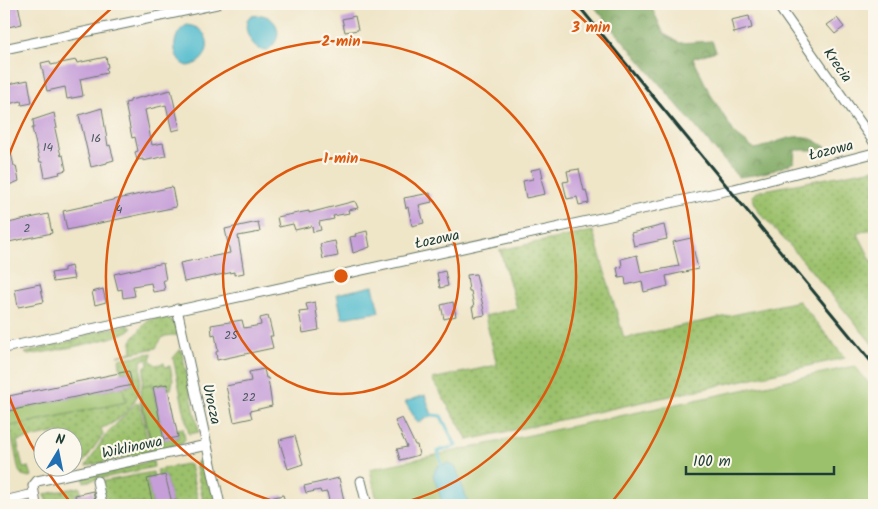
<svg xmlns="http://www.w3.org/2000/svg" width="878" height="509" font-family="Kalam,sans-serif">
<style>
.grass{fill:url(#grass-dots);stroke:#5e7f50}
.forest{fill:url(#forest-crowns);stroke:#4e724a}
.garden{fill:#9cc16c;stroke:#5e7f50}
.water{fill:#52bcce;stroke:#387c81}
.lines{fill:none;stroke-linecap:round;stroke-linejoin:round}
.stream{stroke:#52bcce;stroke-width:3}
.building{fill:#c69fd9}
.street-casing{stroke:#687867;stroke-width:11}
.street{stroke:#fff;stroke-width:9}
.rail{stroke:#1f3d34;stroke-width:3}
.ring{fill:none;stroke:#de580e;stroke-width:2.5}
.labels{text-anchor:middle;stroke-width:4.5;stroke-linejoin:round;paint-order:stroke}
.number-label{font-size:12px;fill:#49565d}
.street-label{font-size:15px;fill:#1f3d34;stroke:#fbf7ec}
.centre{fill:#de580e;stroke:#fbf7ec;stroke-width:2.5}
.ring-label{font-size:15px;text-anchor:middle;font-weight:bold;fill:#de580e;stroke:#fbf7ec;stroke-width:4.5;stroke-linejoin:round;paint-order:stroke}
</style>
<defs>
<pattern id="grass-dots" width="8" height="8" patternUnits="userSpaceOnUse" patternTransform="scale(1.25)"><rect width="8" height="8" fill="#9cc16c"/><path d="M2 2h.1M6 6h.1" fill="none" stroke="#7f9e5a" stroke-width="1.8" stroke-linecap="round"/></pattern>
<pattern id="forest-crowns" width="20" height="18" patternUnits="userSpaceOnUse" patternTransform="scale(1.25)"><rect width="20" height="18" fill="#7da760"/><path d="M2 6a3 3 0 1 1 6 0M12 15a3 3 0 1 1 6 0" fill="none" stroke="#668950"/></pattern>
</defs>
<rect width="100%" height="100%" fill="#fbf7ec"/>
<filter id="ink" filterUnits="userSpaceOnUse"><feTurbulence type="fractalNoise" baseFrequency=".02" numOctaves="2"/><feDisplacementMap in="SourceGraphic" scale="10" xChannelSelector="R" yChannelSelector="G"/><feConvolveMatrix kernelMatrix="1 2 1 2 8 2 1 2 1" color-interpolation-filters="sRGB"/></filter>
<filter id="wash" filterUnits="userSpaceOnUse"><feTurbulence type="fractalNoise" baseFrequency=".0096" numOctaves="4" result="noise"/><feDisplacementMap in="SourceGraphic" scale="20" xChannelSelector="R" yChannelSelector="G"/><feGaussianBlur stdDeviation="1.12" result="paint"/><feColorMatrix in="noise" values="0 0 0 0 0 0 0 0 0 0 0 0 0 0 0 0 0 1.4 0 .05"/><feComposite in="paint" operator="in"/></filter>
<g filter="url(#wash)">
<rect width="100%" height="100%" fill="#efe5c7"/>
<g class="grass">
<polygon points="874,169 874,229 857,232 874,266 874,346 793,249 758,211 752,196 759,191"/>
<polygon points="593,231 624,338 799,301 845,358 468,440 432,379 497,365 485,316 517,308 500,250"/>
<path d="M166,317l9,6 4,12c-16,1 -15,-1 -23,13l-39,8 15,-4 -1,-11 17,-21z"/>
<path d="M128,325l4,3c-9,11 -85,24 -104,27l-3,-2 53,-14 8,-5z"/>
<polygon points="181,349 199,432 189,434 173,358"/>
<path d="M152,353l-2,7 6,5 8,-2 1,4 5,-1 3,14 -2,9 -3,1 -1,-6 -14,3 -1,-3 -10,2 3,-20 3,-1 -1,-6 -6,1c1,10 -1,32 -7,42 -7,11 -20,23 -33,26l2,7 -22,31 -3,-11 -5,-1 -1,-18h-13l-1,-4 -41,9 6,27 6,-1 3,9 -2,1 -8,-2 -3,-4 -8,-38 -7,-4v-14l3,12 119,-25 -3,-15 9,-2 -3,-14 -8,1 -2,-13z"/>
<polygon points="139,395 151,442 178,437 177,429 183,428 185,439 182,444 152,451"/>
<polygon points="137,402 139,404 150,452 86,466 105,436"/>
<polygon points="206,460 216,505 204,505 196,467 197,462"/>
<polygon points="153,461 154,467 84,482 83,477"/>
<polygon points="186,464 190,465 199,505 164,505 172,503 165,475 158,476 157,470"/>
<polygon points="153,472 154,477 147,479 153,505 138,505 137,502 121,505 104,505 100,482"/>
<polygon points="80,487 81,493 75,495 77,505 47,505 45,494"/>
</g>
<path class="forest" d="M592,4h58l14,30 16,9 32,-2 4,10 -23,7 16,34 26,42 20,15c14,-3 40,-17 54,-11 6,2 12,6 18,10l-15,2h-17l-1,12c-18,9 -36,13 -56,15z"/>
<g class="garden">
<polygon points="855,366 874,390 874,505 378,505 370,469"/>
<polygon points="152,384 164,440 151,442 140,395 142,386"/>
<polygon points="123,387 126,402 6,427 4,412"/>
</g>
<g class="water">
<path d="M262,15c20,4 21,28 3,36 -13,-2 -25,-24 -15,-35z"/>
<path d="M187,25c28,3 26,37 1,41 -18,-6 -17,-33 -1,-41z"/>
<polygon points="373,286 379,312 342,318 337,294"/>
<polygon points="425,395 432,415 418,423 405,402"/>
<polygon points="449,463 456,468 469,505 443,505 433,475 437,466"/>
</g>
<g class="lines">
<polyline class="stream" points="432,415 441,416 456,446 438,451 442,465"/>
</g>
<g id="blocks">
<g class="building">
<polygon points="4,4 18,4 22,24 8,27"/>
<polygon points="355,16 358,30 345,32 342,19"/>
<polygon points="749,16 752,28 734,33 731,20"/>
<polygon points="837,18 844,27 835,34 827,25"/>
<polygon points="106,57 108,67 106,68 107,73 80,79 83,96 67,99 65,87 47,91 41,63 50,61 51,65 76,60 77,63"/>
<polygon points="28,80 32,103 22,105 21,101 4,105 4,85"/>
<polygon points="171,90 180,129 172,131 166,105 145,110 152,145 163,143 166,156 143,161 143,159 137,160 135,152 138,151 135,137 132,138 125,103 130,102 130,100"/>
<polygon points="102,108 108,146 110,145 114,160 107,162 107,163 91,167 79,115"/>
<polygon points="54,113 57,128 55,129 61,156 63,155 66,170 59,172 60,174 45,177 42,162 40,162 32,128 34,128 33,120"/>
<polygon points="7,136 14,166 16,166 19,181 4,187 4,137"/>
<polygon points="541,168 543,178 541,178 545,194 526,198 523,181 533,179 531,170"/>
<polygon points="579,169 584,191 586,190 589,203 579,205 577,197 567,199 563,182 569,181 567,171"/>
<polygon points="172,187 176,207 67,230 63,211"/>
<polygon points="430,193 432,202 419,205 424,223 412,226 408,207 406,208 404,198"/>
<polygon points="355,201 358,208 348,210 349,213 333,216 334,219 319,222 321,230 313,232 312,226 295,230 293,224 279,227 277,217 309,211 309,213"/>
<polygon points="48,214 52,233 4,243 4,224"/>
<polygon points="258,222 260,232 238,236 244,273 234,275 234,272 184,282 180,263 230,253 225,229"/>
<polygon points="664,225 667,239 634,246 631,233"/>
<polygon points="367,231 370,247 353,253 350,237 356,236 355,234"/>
<polygon points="691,238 698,269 666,276 668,286 644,292 642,281 626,285 625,277 619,278 617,268 622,267 621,259 637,255 641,273 679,266 673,242"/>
<polygon points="335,241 338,256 323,259 320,244"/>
<polygon points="163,263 166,280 163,280 165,290 153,292 151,283 133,286 135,296 123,298 122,289 118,290 114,274"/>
<polygon points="71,266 74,279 53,282 51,273 64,271 64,268"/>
<polygon points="445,271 448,286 440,288 437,273"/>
<polygon points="476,274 485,315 474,317 472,307 474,307 471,291 469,291 467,275"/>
<polygon points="40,284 44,302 18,307 15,289"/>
<polygon points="103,289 106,302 95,305 92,292"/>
<polygon points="315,302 319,330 303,333 299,312 308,311 306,304"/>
<polygon points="453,302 456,316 444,319 441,305"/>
<polygon points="268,316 273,336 270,336 273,348 217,360 216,352 218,351 215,334 212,335 211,325 242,320 244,328 261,325 260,318"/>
<polygon points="264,369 266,378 268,378 272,406 250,411 252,418 234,422 226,386 251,381 249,372"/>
<polygon points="129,371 132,385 4,412 4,397"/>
<polygon points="167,384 178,437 164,440 153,387"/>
<polygon points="402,418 415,445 417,445 419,455 400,460 397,449 407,447 395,421"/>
<polygon points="295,436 303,464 288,469 279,440"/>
<polygon points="165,475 172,503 153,505 147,479"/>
<polygon points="339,478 345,505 330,505 327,492 321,493 320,490 306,493 304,486"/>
<polygon points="93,491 96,505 77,505 75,495"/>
<polygon points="283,495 286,505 254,505 253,502"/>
</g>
</g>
</g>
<g filter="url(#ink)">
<use href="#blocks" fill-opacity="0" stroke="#687867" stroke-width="1"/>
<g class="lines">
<defs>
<g id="street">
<polyline points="777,4 874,142"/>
<polyline points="4,49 217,4"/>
<polyline points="177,309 220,505"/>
<polyline points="4,348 734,189 874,153"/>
<polyline points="97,481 102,505"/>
<polyline points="361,481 367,505"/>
<polyline points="4,501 34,494"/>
<polyline points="36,505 33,486 37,481 207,445"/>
</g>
</defs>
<use href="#street" class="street-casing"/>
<use href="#street" class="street"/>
<polyline class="rail" points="577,4 874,365"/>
</g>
</g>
<g class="ring">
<circle cx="341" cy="276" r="118"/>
<path d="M288 505A235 235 0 1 1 394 505"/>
<path d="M71 503A353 353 0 0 1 45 468M42 463A353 353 0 0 1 4 382M4 170A353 353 0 0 1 114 6M568 6A353 353 0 0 1 611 503"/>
</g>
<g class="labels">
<g class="number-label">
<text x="96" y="142">16</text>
<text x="48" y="151">14</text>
<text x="119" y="213">4</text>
<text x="27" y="232">2</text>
<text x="231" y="339">25</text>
<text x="249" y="401">22</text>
</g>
<g class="street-label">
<text transform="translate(838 65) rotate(55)" y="5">Krecia</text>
<text transform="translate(831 150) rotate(-14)" y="5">Łozowa</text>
<text transform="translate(437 239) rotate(-12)" y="5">Łozowa</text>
<text transform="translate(212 404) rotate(78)" y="5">Urocza</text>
<text transform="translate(132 447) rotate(-12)" y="5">Wiklinowa</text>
</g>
</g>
<circle cx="341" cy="276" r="8" class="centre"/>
<g class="ring-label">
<text x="591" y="32">3 min</text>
<text x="341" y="46">2 min</text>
<text x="341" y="163">1 min</text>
</g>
<rect width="878" height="509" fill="none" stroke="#fbf7ec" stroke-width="20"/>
<g transform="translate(58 452) rotate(10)"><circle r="24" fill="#fbf7ec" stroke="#a3ada2"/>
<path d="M0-4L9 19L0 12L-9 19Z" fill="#1f6fb2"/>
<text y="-8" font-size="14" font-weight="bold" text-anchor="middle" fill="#1f3d34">N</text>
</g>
<path d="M686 466v8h148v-8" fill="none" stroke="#1f3d34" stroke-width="2.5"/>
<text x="693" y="466" font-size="15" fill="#1f3d34" stroke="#fbf7ec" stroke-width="4" paint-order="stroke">100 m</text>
</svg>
